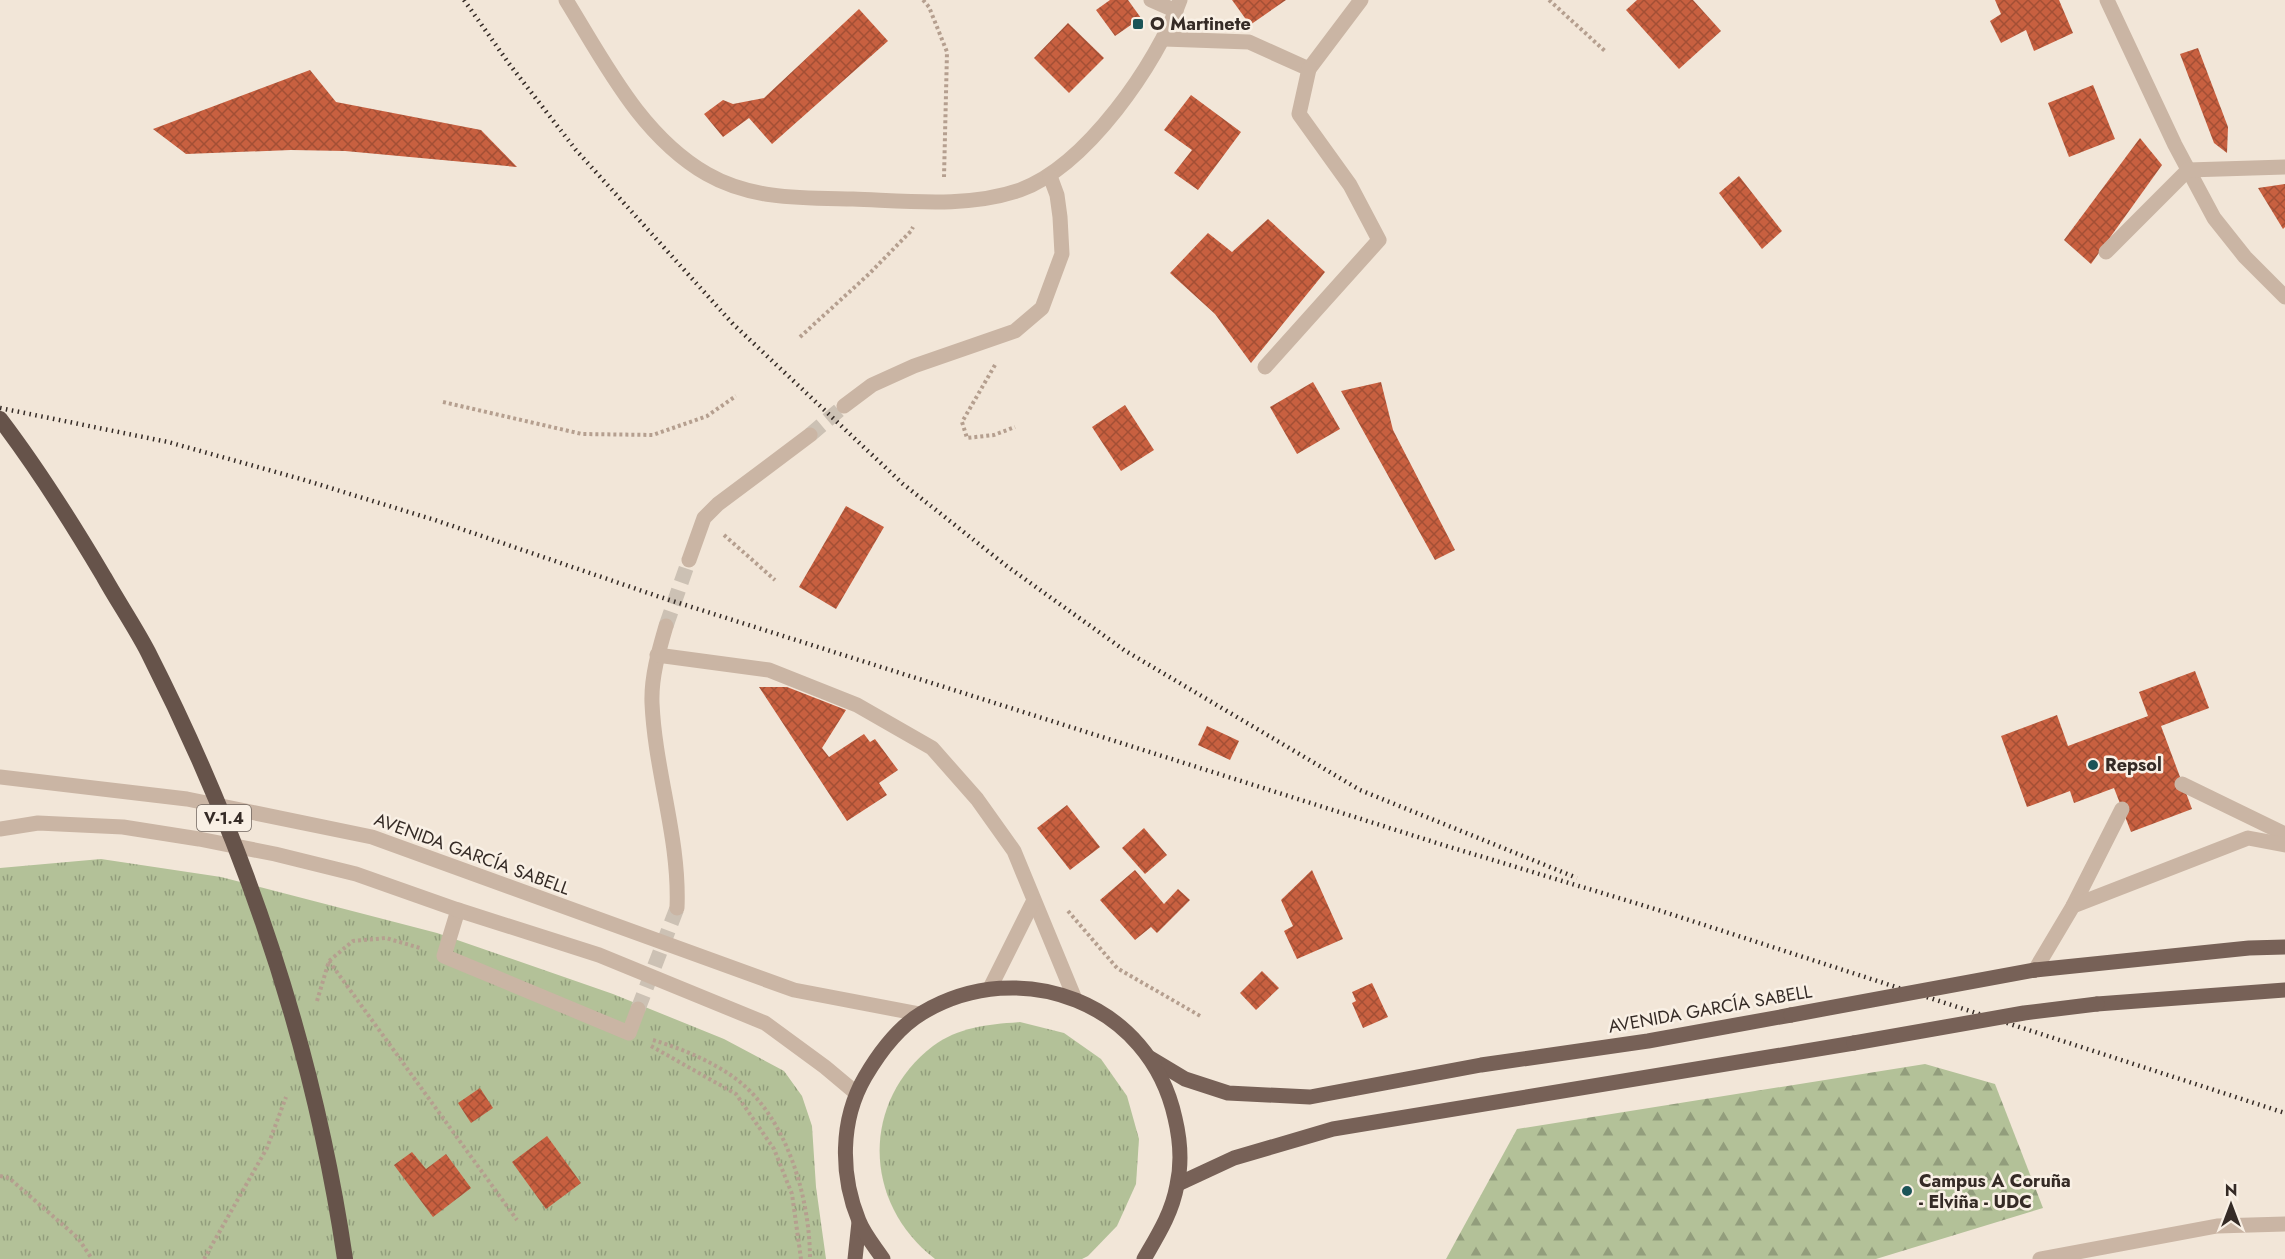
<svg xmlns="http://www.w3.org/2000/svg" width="2285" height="1259" font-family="Jost,sans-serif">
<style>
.grass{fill:url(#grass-tufts)}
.forest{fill:url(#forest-firs)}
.building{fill:url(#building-cross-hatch)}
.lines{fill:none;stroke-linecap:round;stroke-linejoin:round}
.minor-tunnel{stroke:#ccc1b4;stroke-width:15;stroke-dasharray:15 8;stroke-linecap:butt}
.path{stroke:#b59f8f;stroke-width:4;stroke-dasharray:3 3;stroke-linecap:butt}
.service{stroke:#cab5a4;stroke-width:15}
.minor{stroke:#cab5a4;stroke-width:15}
.tertiary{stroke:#cab5a4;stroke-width:15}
.primary{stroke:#776157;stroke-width:15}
.rail{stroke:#352b26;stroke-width:4.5;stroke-dasharray:1.5 4.5;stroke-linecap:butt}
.primary-bridge{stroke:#776157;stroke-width:15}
.trunk-bridge{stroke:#66534a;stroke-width:16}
.poi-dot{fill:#1b5457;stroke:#f9f0e5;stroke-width:2}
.labels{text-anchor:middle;stroke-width:5;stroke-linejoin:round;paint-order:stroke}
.shield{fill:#f9f0e5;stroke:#70665f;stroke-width:1.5}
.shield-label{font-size:16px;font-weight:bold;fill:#352b26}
.poi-label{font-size:18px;font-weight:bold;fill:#352b26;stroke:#f9f0e5;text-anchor:start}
.street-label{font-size:18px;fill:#352b26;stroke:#f9f0e5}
</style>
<defs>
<pattern id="grass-tufts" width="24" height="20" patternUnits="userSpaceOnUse" patternTransform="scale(1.5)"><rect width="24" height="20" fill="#b3c198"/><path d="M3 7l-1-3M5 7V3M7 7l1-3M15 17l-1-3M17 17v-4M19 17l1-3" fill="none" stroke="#929d7c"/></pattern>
<pattern id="forest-firs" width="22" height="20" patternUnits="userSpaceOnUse" patternTransform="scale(1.5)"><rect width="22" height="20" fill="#b3c198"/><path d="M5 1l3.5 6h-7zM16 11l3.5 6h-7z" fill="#929d7c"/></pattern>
<pattern id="building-cross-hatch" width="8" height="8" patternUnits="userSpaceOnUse" patternTransform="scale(1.5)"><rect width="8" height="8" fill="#c86040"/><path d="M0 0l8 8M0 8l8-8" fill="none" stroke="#a34f35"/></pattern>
</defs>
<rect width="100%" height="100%" fill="#f2e6d8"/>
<g class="grass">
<polygon points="101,859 221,877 437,933 613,994 724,1039 784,1071 802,1096 812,1126 816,1187 826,1259 0,1259 0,868"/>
<path d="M1020,1022l44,11 37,26 26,37 12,43 -3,45 -19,42 -29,30 -6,3h-147c-72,-55 -75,-157 -2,-213 25,-19 56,-22 87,-24z"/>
</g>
<polygon class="forest" points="1925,1064 1995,1084 2043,1208 1876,1259 1446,1259 1517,1129"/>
<g class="building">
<polygon points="1110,0 1128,0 1141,18 1115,36 1096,10"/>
<polygon points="1232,0 1286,0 1250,25"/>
<polygon points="1637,0 1693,0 1721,31 1679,69 1626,10"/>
<polygon points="1995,0 2059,0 2073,33 2034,51 2026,30 2001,43 1990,21 2001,14"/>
<polygon points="859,9 888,41 772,144 749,118 723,137 704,114 723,100 733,104 764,98"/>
<polygon points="1068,23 1104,58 1069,93 1034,58"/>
<polygon points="2198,48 2228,127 2227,153 2214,143 2180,54"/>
<polygon points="310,70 336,102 481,130 517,167 345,151 291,150 186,154 153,129"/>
<polygon points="2093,85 2115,139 2069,157 2048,103"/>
<polygon points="1191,95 1241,132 1198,190 1174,173 1192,150 1164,130"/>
<polygon points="2140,138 2162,165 2091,264 2064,240"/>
<polygon points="1739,176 1782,231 1762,249 1719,193"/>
<polygon points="2285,184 2285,227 2283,229 2258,188"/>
<polygon points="1268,219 1325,272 1251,363 1215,314 1170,273 1208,233 1232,252"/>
<polygon points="1313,382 1340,429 1297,454 1270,407"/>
<polygon points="1381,382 1393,430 1455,550 1435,560 1341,391"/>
<polygon points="1125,405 1154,450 1121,471 1092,427"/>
<polygon points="846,506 884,527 836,609 799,587"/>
<polygon points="2195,671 2209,708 2161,726 2192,809 2131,832 2114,788 2074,803 2070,791 2027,807 2001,736 2057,715 2068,746 2148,716 2139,692"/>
<polygon points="759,687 787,687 846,710 822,748 829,757 864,734 870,742 875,739 898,770 879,783 887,795 847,821"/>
<polygon points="1207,726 1239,741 1230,760 1198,745"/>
<polygon points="1067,805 1100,847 1070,870 1037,828"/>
<polygon points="1144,828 1167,855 1145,874 1122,848"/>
<polygon points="1135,870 1164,904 1178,889 1190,900 1157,933 1151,927 1135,940 1100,900"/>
<polygon points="1312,870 1343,939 1297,959 1284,931 1293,926 1281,900"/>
<polygon points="1262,971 1279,988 1256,1010 1240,993"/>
<polygon points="1372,983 1388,1017 1363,1028 1352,1003 1356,1001 1352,992"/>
<polygon points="480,1088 493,1108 471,1123 458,1103"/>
<polygon points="547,1136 581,1183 546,1209 512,1162"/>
<polygon points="412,1152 426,1169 446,1154 471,1188 433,1217 394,1165"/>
</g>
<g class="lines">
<g class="minor-tunnel">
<polyline points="810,435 844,406"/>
<polyline points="666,626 689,560"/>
<polyline points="638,1009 677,908"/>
</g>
<g class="path">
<polyline points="923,0 929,7 947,52 944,177"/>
<polyline points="1549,0 1605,51"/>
<polyline points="800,337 869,274 911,231 913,227"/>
<polyline points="995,365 962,422 967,438 994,435 1015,427"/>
<polyline points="443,402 582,434 653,435 707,416 736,396"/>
<polyline points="724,535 775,580"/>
<polyline points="1068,911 1117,968 1202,1017"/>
<polyline points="329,961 517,1220"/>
<polyline points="317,1001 329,961 353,941 386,938 420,948"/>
<path d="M653,1040c27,8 56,20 79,36 54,37 78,121 78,183"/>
<polyline points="651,1046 736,1094 774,1149 792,1194 801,1259"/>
<polyline points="0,1176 9,1178 78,1238 92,1259"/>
<polyline points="204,1259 267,1148 286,1097"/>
</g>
<g class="service">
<polyline points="2182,784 2285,834"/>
<polyline points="2073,906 2122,809"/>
<polyline points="2035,970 2073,906 2248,838 2285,845"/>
</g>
<g class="minor">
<path d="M566,0c39,63 75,136 141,174 45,26 97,24 146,25 55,2 115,9 167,-9 66,-24 137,-126 160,-190"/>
<polyline points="1151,0 1176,11"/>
<polyline points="2107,0 2175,145 2214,218 2245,257 2285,297"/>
<polyline points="1164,39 1249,42 1309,69 1361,0"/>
<polyline points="2106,252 2188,170 2285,167"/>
<polyline points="1265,367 1379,240 1350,185 1299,114 1309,69"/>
<polyline points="844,406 872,385 914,366 1015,331 1042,308 1062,254 1060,217 1057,195 1050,176"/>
<polyline points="689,560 704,518 718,504 810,435"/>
<path d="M666,626c-7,24 -15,51 -14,77 3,69 28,136 25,205"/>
<polyline points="657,655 769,670 857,705 932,748 977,799 1014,851 1075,999"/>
<polyline points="458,910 444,956 629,1033 638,1009"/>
<polyline points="990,988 1033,902"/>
<polyline points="2040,1259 2217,1226 2285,1224"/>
</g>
<g class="tertiary">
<polyline points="0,777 187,799 372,837 794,990 920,1014"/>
<polyline points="0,829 38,823 123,827 199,839 275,854 356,874 458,910 599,955 765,1023 825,1067 856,1093"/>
</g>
<g class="primary">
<polyline points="2035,970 2249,948 2285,947"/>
<polyline points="2097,1004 2285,990"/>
<polyline points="1150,1058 1185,1079 1228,1093 1310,1097 1481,1065 1648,1041 1791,1015"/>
<polyline points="1178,1184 1234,1158 1333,1129 1854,1043"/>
<polyline points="855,1259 859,1222"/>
<path d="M883,1259c-8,-12 -19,-25 -24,-38 -19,-46 -19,-101 6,-144 14,-24 32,-49 57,-64 99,-59 228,-10 253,105 5,21 7,45 2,67 -5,28 -19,50 -33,74"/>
</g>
<g class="rail">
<polyline points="464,0 510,65 576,150 733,324 903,484 1008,567 1124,650 1360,790 1577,878"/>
<polyline points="0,408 168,442 301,479 435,520 657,596 1440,844 1655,909 2285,1113"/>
</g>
<g class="primary-bridge">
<polyline points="1791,1015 2035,970"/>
<polyline points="1854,1043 2024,1013 2097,1004"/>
</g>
<path class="trunk-bridge" d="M0,419c38,50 72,104 104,158 14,25 31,50 44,75 97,191 166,395 197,607"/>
</g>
<g class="poi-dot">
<rect x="1132" y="18" width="12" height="12" rx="3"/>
<circle cx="2093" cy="765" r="6"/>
<circle cx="1907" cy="1191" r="6"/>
</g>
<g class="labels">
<rect class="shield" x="197" y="805" width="54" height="26" rx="4.5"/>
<g class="shield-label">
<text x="224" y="824">V-1.4</text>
</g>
<g class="poi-label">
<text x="1150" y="30">O Martinete</text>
<text x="2105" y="771">Repsol</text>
<text x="1919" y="1187">Campus A Coruña<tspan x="1919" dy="21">- Elviña - UDC</tspan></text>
</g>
<g class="street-label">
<text transform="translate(472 854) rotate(20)" y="6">AVENIDA GARCÍA SABELL</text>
<text transform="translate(1710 1009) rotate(-10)" y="6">AVENIDA GARCÍA SABELL</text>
</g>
</g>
<g transform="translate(2231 1205)" stroke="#f9f0e5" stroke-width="4.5" paint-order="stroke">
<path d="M0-4.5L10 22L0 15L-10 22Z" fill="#352b26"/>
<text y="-9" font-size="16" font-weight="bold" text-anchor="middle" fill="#352b26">N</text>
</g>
</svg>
